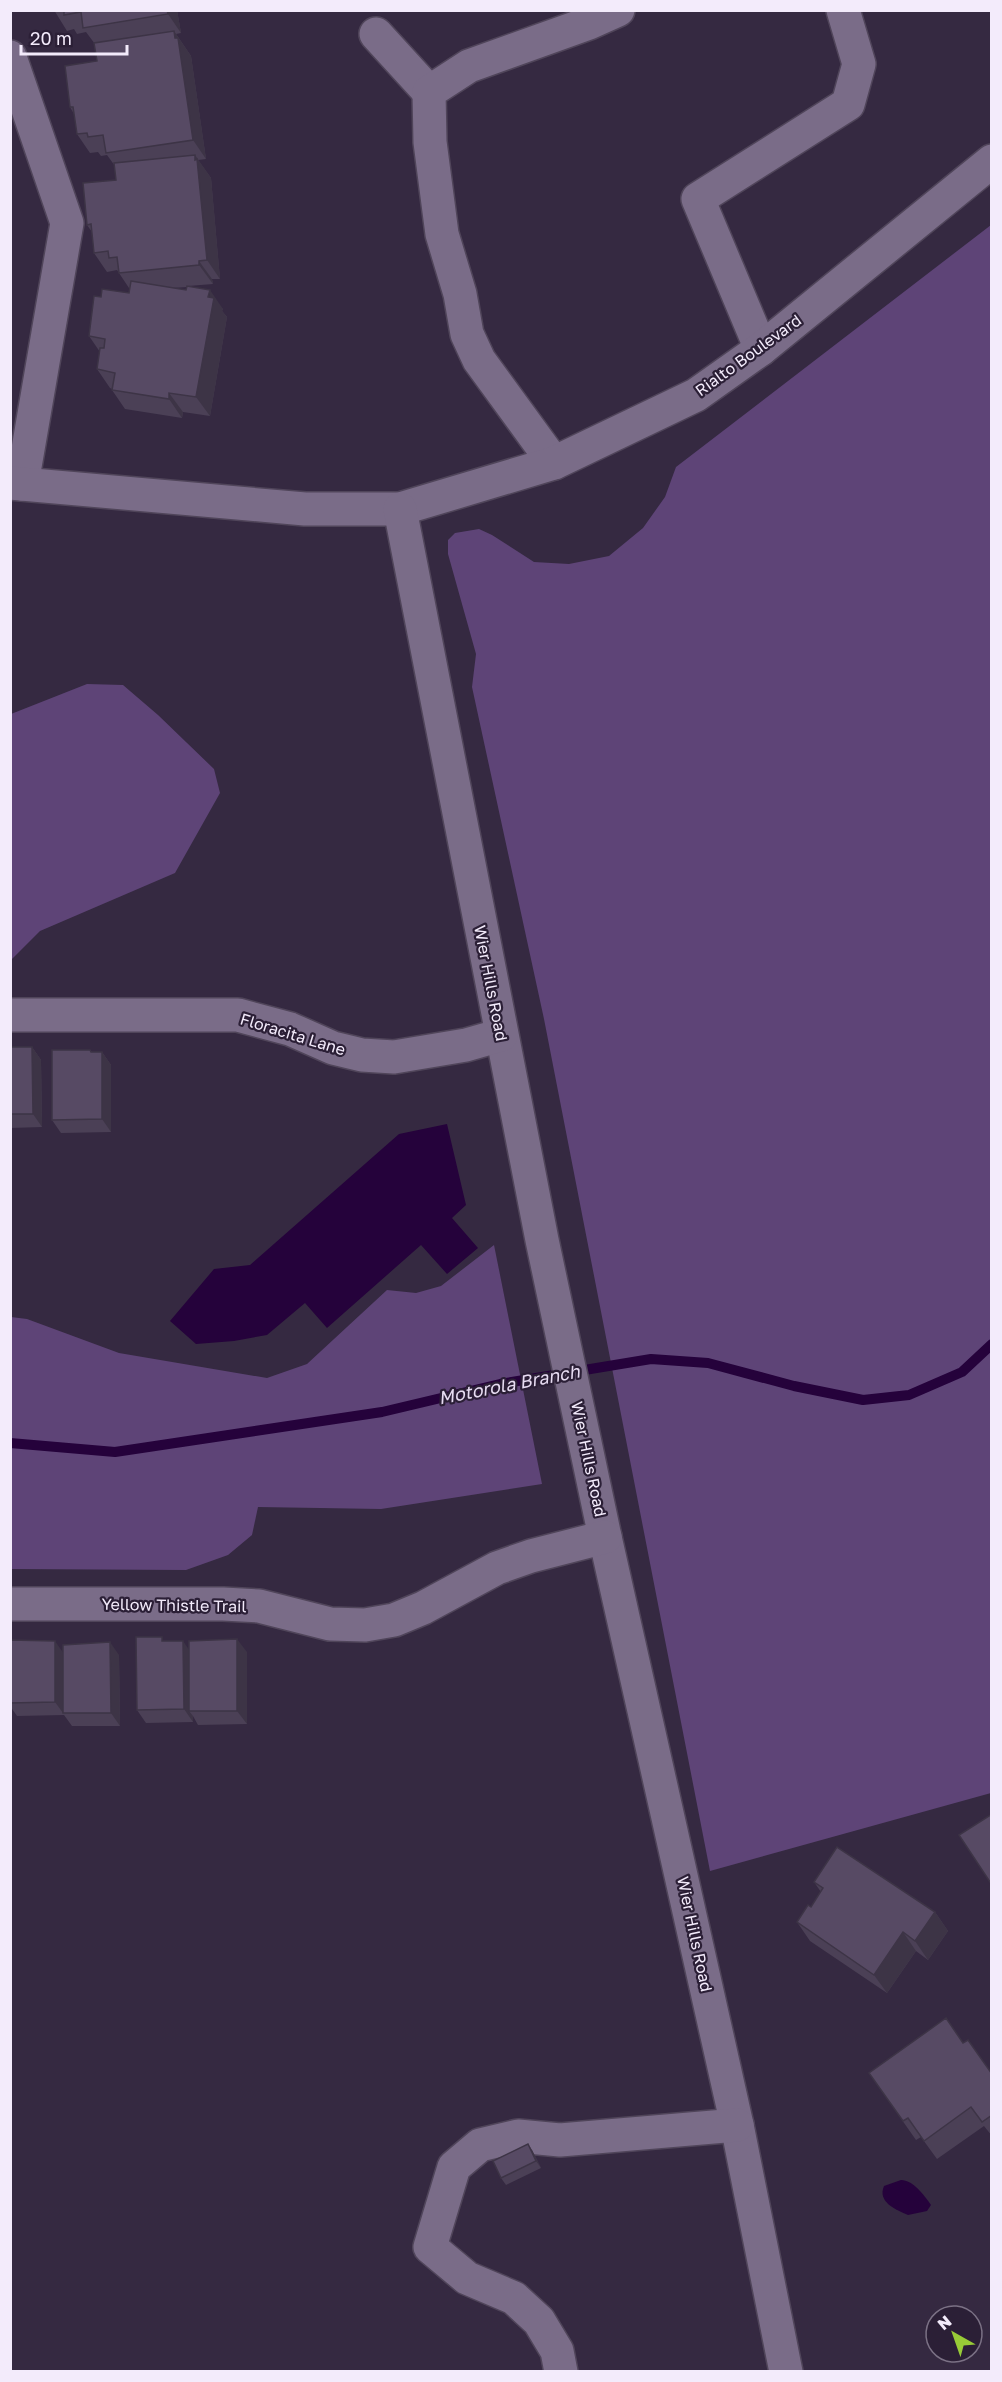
<svg xmlns="http://www.w3.org/2000/svg" width="1002" height="2382" font-family="'Golos Text',sans-serif">
<style>
.green{fill:#5e4477}
.water{fill:#25023b}
.lines{fill:none;stroke-linecap:round;stroke-linejoin:round}
.stream{stroke:#25023b;stroke-width:10}
.minor-casing{stroke:#50455a;stroke-width:36}
.minor{stroke:#7a6c88;stroke-width:33}
.wall{fill:#4b4056;fill-rule:evenodd}
.shaded-wall{fill:#3d3446}
.building{fill:#574a64;stroke:#3d3446;stroke-width:1.5}
.labels{text-anchor:middle;stroke-width:4.5;stroke-linejoin:round;paint-order:stroke}
.street-label{font-size:16px;fill:#f3ebfb;stroke:#2b1f36}
.water-label{font-size:18px;font-style:italic;fill:#e7dcf2;stroke:#2b1f36}
</style>
<rect width="100%" height="100%" fill="#352941"/>
<g class="green">
<polygon points="991,225 991,1793 710,1871 544,1019 472,687 476,654 448,554 448,540 455,533 479,529 492,535 534,562 569,564 609,556 643,528 665,497 676,467"/>
<polygon points="87,684 123,685 158,715 214,769 220,793 175,873 40,931 11,960 11,714"/>
<polygon points="494,1245 542,1484 381,1509 258,1507 252,1535 228,1555 186,1570 11,1569 11,1317 27,1319 119,1353 267,1378 307,1364 387,1290 416,1293 441,1286"/>
</g>
<g class="water">
<polygon points="447,1124 466,1205 452,1218 478,1248 447,1274 421,1245 327,1328 305,1303 267,1335 234,1341 196,1344 170,1321 214,1269 250,1265 399,1134"/>
<path d="M901,2180c12,0 23,15 30,25l-4,6 -19,4c-12,-5 -31,-13 -24,-29z"/>
</g>
<g class="lines">
<polyline class="stream" points="10,1443 115,1452 382,1412 500,1384 651,1359 708,1363 794,1386 863,1400 909,1395 962,1372 992,1344"/>
<defs>
<g id="minor">
<polyline points="376,34 429,92"/>
<polyline points="10,57 67,223 22,484"/>
<polyline points="761,349 698,199 848,104 859,64 843,10"/>
<polyline points="554,463 479,360 467,334 460,294 442,234 430,142 429,92 469,66 589,23 618,10"/>
<polyline points="10,483 305,509 400,509 554,463 696,395 761,349 992,161"/>
<polyline points="400,509 542,1240 605,1537 737,2125 786,2372"/>
<polyline points="10,1015 238,1015 290,1029 333,1048 362,1055 394,1057 466,1045 501,1035"/>
<polyline points="10,1604 223,1604 259,1606 330,1624 365,1625 394,1620 423,1608 497,1568 531,1556 605,1537"/>
<polyline points="561,2372 557,2351 539,2321 514,2298 467,2278 430,2247 454,2167 480,2145 518,2136 560,2140 737,2125"/>
</g>
</defs>
<use href="#minor" class="minor-casing"/>
<use href="#minor" class="minor"/>
</g>
<g class="wall">
<path d="M54,10h123l4,23 -5,1 15,22 15,103 -8,1 13,18 9,101h-8l1,5 -25,2 35,23 -1,2 5,6 -17,99 -27,-4 -1,6 -57,-9 -13,-19v-1l-2,-1 -13,-19 3,-17 -11,-16 12,-39 28,-4v-5l-12,-18 -10,2 -13,-19 -2,-21 -5,-7 29,-45 -1,-14 -8,-11 -6,1 -3,-4 -8,1 -13,-19 -3,-20 -4,-7 27,-46 -2,-17 -9,-12 -9,2 -3,-5 -7,2zM187,287l-1,3 -14,-2z"/>
<polygon points="10,1047 32,1047 41,1060 42,1127 10,1128"/>
<polygon points="90,1050 92,1052 102,1052 111,1065 111,1132 61,1133 52,1120"/>
<polygon points="10,1640 63,1653 119,1655 120,1726 72,1726 64,1715 17,1716 10,1706"/>
<polygon points="165,1641 189,1650 247,1652 247,1724 198,1725 193,1716 193,1722 146,1723 137,1710"/>
<polygon points="814,1882 935,1912 948,1931 928,1960 916,1951 887,1993 810,1941 797,1922 811,1907 821,1892"/>
<polygon points="963,2043 992,2074 992,2136 984,2126 937,2159 921,2137 916,2140 869,2073"/>
<polygon points="532,2150 541,2168 506,2185 501,2178"/>
</g>
<g class="shaded-wall">
<polygon points="167,10 177,10 181,33 168,14"/>
<polygon points="174,31 191,56 206,159 193,140"/>
<polygon points="195,155 211,178 220,279 207,260"/>
<polygon points="199,261 212,279 213,284 199,265"/>
<polygon points="210,290 223,309 222,311 227,317 210,416 196,397"/>
<polygon points="169,393 183,412 182,418 169,399"/>
<polygon points="32,1047 41,1060 42,1127 33,1114"/>
<polygon points="102,1052 111,1065 111,1132 102,1119"/>
<polygon points="237,1639 247,1652 247,1724 237,1711"/>
<polygon points="55,1641 64,1654 63,1713 55,1702"/>
<polygon points="183,1641 192,1654 189,1711 193,1716 193,1722 184,1709"/>
<polygon points="110,1642 119,1655 120,1726 111,1713"/>
<polygon points="935,1912 948,1931 928,1960 915,1941"/>
<polygon points="903,1932 916,1951 887,1993 874,1975"/>
<polygon points="528,2144 532,2150 541,2168 536,2161"/>
</g>
<g class="building">
<polygon points="64,10 167,10 168,14 83,28 81,12 64,15"/>
<polygon points="174,31 175,38 178,38 193,140 106,153 103,135 88,137 87,133 77,134 73,107 70,107 65,66 97,61 94,43"/>
<polygon points="195,155 195,160 197,159 207,260 199,261 199,265 119,273 117,257 109,258 108,251 94,253 91,224 87,225 83,183 116,180 114,163"/>
<polygon points="131,281 186,290 187,286 210,290 208,297 214,298 196,397 169,393 169,399 112,390 115,373 97,369 100,348 104,348 105,339 89,336 94,296 101,297 102,289 129,293"/>
<polygon points="10,1047 32,1047 33,1114 10,1114"/>
<polygon points="52,1050 90,1050 91,1052 102,1052 102,1119 52,1120"/>
<polygon points="136,1637 162,1637 162,1641 183,1641 184,1709 137,1710"/>
<polygon points="237,1639 237,1711 189,1711 189,1641"/>
<polygon points="10,1640 55,1641 55,1702 10,1703"/>
<polygon points="110,1642 111,1713 63,1713 63,1645"/>
<polygon points="992,1814 992,1885 959,1835"/>
<polygon points="837,1847 935,1912 915,1941 903,1932 874,1975 797,1922 808,1905 811,1907 823,1888 814,1882"/>
<polygon points="946,2018 963,2043 968,2040 992,2074 992,2115 982,2122 971,2107 924,2141 908,2118 903,2121 869,2073"/>
<polygon points="528,2144 536,2161 501,2178 493,2161"/>
</g>
<g class="labels">
<g class="street-label">
<text transform="translate(748 355) rotate(-36)" y="6">Rialto Boulevard</text>
<text transform="translate(491 983) rotate(79)" y="6">Wier Hills Road</text>
<text transform="translate(293 1034) rotate(17)" y="6">Floracita Lane</text>
<text transform="translate(589 1459) rotate(78)" y="6">Wier Hills Road</text>
<text transform="translate(174 1605) rotate(1)" y="6">Yellow Thistle Trail</text>
<text transform="translate(695 1934) rotate(78)" y="6">Wier Hills Road</text>
</g>
<g class="water-label">
<text transform="translate(509 1385) rotate(-11)" y="6">Motorola Branch</text>
</g>
</g>
<rect width="1002" height="2382" fill="none" stroke="#f3ebfb" stroke-width="24"/>
<g transform="translate(954 2334) rotate(320)"><circle r="28" fill="#2b1f36" stroke="#7b7185" stroke-width="1.5"/>
<path d="M0-4.5L10 22L0 15L-10 22Z" fill="#98cb37"/>
<text y="-9" font-size="16" font-weight="bold" text-anchor="middle" fill="#f3ebfb">N</text>
</g>
<path d="M21 45v9h106v-9" fill="none" stroke="#f3ebfb" stroke-width="3"/>
<text x="30" y="45" font-size="18" fill="#f3ebfb" stroke="#2b1f36" stroke-width="4.5" paint-order="stroke">20 m</text>
</svg>
